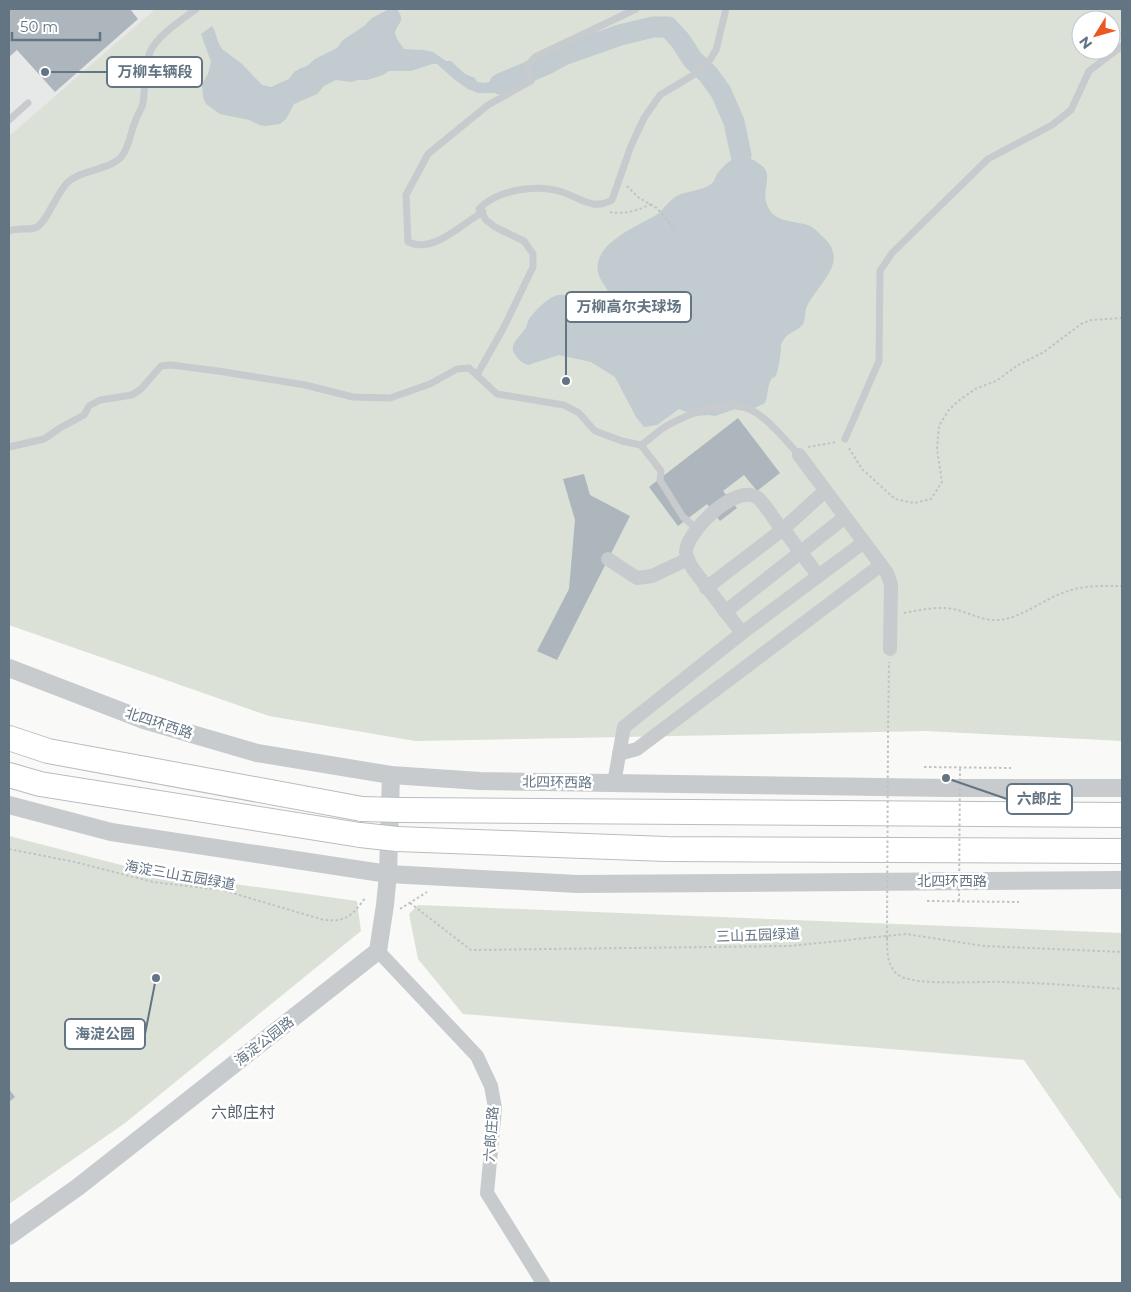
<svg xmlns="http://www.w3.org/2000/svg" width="1131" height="1292" font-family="Montserrat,'Noto Sans SC',sans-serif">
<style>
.built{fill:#e7e8e8}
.green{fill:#dbe1d7;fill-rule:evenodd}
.water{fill:#c1cbd0}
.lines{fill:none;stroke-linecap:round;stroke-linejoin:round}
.river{stroke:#c1cbd0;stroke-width:21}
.building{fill:#adb6bc}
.trunk-casing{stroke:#b9bdc0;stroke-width:26}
.path{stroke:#c0c3c5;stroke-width:2;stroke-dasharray:2.5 2.5;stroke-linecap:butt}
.service{stroke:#c7cbce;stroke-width:7}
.minor{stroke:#c7cbce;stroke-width:14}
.tertiary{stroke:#c7cbce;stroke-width:18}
.trunk{stroke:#fff;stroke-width:24}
.trunk-bridge-casing{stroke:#b9bdc0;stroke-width:26;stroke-linecap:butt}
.path-bridge{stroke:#c0c3c5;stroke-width:2;stroke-dasharray:2.5 2.5;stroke-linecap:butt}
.trunk-bridge{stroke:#fff;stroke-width:24}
.labels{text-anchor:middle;stroke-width:5;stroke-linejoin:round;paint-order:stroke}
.street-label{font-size:14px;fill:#637483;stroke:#fff}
.quarter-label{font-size:16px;fill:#55626e;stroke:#fff}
.leader{fill:none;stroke:#637483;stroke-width:2}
.callout-dot{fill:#637483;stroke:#fff;stroke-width:2}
.callout{fill:#fff;stroke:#637483;stroke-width:2}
.callout-label{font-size:15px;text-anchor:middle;font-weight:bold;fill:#637483}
</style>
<rect width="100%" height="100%" fill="#f9f9f7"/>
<polygon class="built" points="9,9 155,9 9,136"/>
<g class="green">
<path d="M155,9h967v732l-196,-10 -511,10 -146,-25 -260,-91v-489zM1081,20h30v30h-30z"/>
<polygon points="9,836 125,866 221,882 357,901 361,931 125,1123 9,1204"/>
<polygon points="418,905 1122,933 1122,1198 1120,1199 1024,1060 463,1014 418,959 409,914"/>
</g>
<g class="water">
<path d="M389,9h8c9,13 1,12 -2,24l2,6 7,10 20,1 9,2 13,9h5l14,13 10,4 2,4c13,3 16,-4 26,-3l-4,9 -6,5h-15l-10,-4 -13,-9 -18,-16h-5l-21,7h-22l-6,4 -16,5h-9l-7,2 -15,-2 -12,6 -7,8 -23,10 -8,15 -6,5 -15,2 -5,-1 -11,-5 -29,-6 -14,-10 -3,-7 -1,-13 6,-10 3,-12 -10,-28 11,-8 2,3 5,15 3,5 20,15 20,21 9,2 18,-8 5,-7 7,-4 6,-2 8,-7 22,-11 6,-8 21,-14 8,-8z"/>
<path d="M740,155c7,2 13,4 18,8 19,11 1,26 10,44 6,14 23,14 36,17 8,1 14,8 19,13 27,24 -4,46 -16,69 -3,6 -1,12 -4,18 -5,7 -14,8 -18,14 -2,2 -3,5 -4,7 1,2 -3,28 -5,30 -4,6 -2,-1 -5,5 -4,7 -3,16 -6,23l-17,8 -13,-2 -20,7 -7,-1 -12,1 -17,-7 -22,16 -13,2 -8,-10 -21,-40 -24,-15 -32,-7 -31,10c-6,-2 -9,-5 -12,-9 -9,-10 3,-18 8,-26 3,-3 3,-7 5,-11 5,-7 17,-20 26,-23 22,-9 38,35 57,5 -2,-13 -18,-23 -14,-38 4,-24 43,-38 61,-50 5,-5 10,-12 16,-16 11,-7 30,-5 39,-16 1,-2 2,-5 3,-7 6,-8 14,-15 23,-19z"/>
</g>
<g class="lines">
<polyline class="river" points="500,84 547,64 563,55 620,35 653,27 668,27 680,40 693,60 708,74 721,92 734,122 741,155"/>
</g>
<g class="building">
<polygon points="9,9 130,9 138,19 55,92 17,50 9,57"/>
<polygon points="738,418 780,473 757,491 744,475 723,491 737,508 720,521 707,504 678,526 649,487"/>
<polygon points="584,474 590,495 630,516 557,660 537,651 569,589 575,520 563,479"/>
<polygon points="9,1089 15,1097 9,1102"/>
</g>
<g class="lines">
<defs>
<g id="trunk">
<polyline points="9,738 48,751 362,809"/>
<polyline points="9,775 40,784 360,835"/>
<polyline points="401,810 1122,815"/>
<polyline points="397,839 666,849 1122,851"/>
</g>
</defs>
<use href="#trunk" class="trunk-casing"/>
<g class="path">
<polyline points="627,186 639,198 657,208 675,230"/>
<path d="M610,212c13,3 30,-2 41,-8"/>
<polyline points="808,447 837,442"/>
<polyline points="849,448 862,469 895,499 914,503 931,499 942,482 937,449 939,426 948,411 957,402 975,389 996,381 1018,365 1044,352 1081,324 1091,320 1122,318"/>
<path d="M904,613c16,-3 33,-7 49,-4 16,3 28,12 45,11 22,-1 46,-21 67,-28 18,-7 39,-6 57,-6"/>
<polyline points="888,733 889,662"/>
<polyline points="924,767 1011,768"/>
<path d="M9,849l66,13 78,20 69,8 102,30c24,2 28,-5 42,-23"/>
<polyline points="927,901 1019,902"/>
<polyline points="410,903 471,950 789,946 906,934 984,946 1122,952"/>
<polyline points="400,909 427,892"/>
<path d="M887,938c0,14 0,30 13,38 17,10 81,5 103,6 40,1 80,4 119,7"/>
</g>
<g class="service">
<polyline points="9,120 28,103"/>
<path d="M483,212c-22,12 -49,42 -75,30l-2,-47 22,-41 60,-49 43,-24 -4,-15 8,-9 101,-48"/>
<path d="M9,231c8,-3 18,-1 26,-3 11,-3 21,-35 33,-46 14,-13 43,-12 54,-26 8,-11 9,-27 15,-39 2,-5 5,-9 6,-14 2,-13 2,-42 8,-53 9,-17 30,-29 45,-41"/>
<path d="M477,375l27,-48 29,-60v-13l-9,-13 -29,-14 -9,-7 -7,-11c18,-20 59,-25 83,-17 19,6 30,19 50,8l19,-54 13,-28 16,-23 35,-21 13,-11 8,-13 10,-41"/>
<polyline points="845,439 879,361 880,271 892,253 988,159 1052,125 1071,110 1089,71 1122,46"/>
<polyline points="9,447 44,439 60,428 84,415 89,406 100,400 132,395 141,389 161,366 171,365 218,371 305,385 353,397 390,398 430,384 457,369 469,368 497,394 564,405 579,413 595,431 622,441 641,445"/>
<path d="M697,529l-14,-12 -23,-37 1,-9 -20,-26c9,-6 18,-15 27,-20 26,-14 64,-30 90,-11 16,11 28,27 41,41"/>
</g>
<g class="minor">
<polyline points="799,455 887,573 891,585 890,649"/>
<polyline points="608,559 637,578 652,576 688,559"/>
<polyline points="706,588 782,530 787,534 814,570 817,577"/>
<polyline points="725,612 845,517"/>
<path d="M742,633l-49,-64c-3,-5 -7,-12 -7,-18 2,-21 51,-69 72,-53 8,7 17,23 24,32l43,-39"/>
<polyline points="619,754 637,749 881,565"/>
<polyline points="614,783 624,727 742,633 864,542"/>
<polyline points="378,951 477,1056 491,1086 495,1108 487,1193 543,1283"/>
</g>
<g class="tertiary">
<polyline points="9,668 144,720 257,753 391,775 480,781 947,788 1122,788"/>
<polyline points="9,805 111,832 388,874 577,884 1122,880"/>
<polyline points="9,1236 78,1187 378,951 385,905 388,874 391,775"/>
</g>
<use href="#trunk" class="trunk"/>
<defs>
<g id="trunk-bridge">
<polyline points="362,809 401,810"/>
<polyline points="360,835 397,839"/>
</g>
</defs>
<use href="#trunk-bridge" class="trunk-bridge-casing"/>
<g class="path-bridge">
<polyline points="959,901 960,767"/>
<polyline points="887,938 888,733"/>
</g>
<use href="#trunk-bridge" class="trunk-bridge"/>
</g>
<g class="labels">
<g class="street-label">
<text transform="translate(159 723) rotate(18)" y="5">北四环西路</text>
<text transform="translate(557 782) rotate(1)" y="5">北四环西路</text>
<text transform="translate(180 875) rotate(10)" y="5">海淀三山五园绿道</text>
<text x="952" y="886">北四环西路</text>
<text transform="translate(758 935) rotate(-2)" y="5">三山五园绿道</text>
<text transform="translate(264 1041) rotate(-38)" y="5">海淀公园路</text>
<text transform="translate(491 1134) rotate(-86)" y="5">六郎庄路</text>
</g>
<g class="quarter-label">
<text x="243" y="1118">六郎庄村</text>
</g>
</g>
<path class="leader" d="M45 72L107 72M566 381L566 307M946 778L1007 799M156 978L145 1034"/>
<g class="callout-dot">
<circle cx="45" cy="72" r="5"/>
<circle cx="566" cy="381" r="5"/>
<circle cx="946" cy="778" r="5"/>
<circle cx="156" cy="978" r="5"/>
</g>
<g class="callout">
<rect x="107" y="57" width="95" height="30" rx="5"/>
<rect x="566" y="292" width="125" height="30" rx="5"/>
<rect x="1007" y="784" width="65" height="30" rx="5"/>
<rect x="65" y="1019" width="80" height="30" rx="5"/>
</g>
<g class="callout-label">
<text x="155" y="77">万柳车辆段</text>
<text x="629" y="312">万柳高尔夫球场</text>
<text x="1039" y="804">六郎庄</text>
<text x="105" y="1039">海淀公园</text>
</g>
<rect width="1131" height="1292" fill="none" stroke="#637483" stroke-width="20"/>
<g transform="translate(1096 35) rotate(233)"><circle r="24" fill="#ffffff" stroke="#c1c7cd"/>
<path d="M0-4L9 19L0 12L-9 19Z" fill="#ec5824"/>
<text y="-8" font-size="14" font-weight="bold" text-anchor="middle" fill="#637483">N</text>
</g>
<path d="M12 32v8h88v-8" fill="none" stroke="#637483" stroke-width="2.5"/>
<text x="20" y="32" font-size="15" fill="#637483" stroke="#ffffff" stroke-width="4" paint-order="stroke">50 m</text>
</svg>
